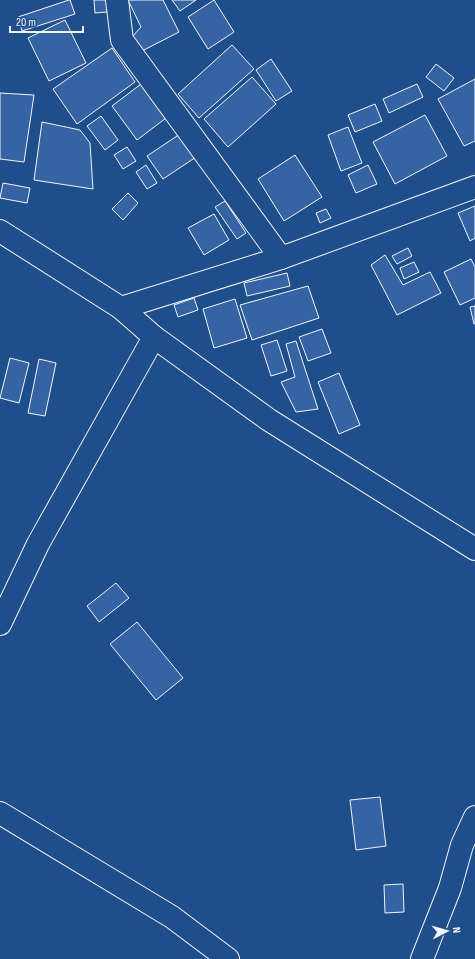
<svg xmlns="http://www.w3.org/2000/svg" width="475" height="959" font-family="'Sofia Sans Condensed',sans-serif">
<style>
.building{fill:#3563a3;stroke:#f2f6ff}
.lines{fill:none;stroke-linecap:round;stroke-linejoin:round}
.minor-casing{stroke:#f2f6ff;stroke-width:24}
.minor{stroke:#1f4e8c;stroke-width:22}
</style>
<rect width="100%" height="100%" fill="#1f4e8c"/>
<g class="building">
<polygon points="69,0 70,0 75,14 22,31 18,17"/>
<polygon points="94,0 107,0 107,12 95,13"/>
<polygon points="128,0 163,0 179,32 140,52 132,37 141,27"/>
<polygon points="172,0 196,0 180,11"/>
<polygon points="214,0 234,32 208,49 188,17"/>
<polygon points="65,20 86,63 49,81 28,38"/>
<polygon points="232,45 254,69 199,118 178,94"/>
<polygon points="112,48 135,82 77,124 53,89"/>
<polygon points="271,59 292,91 276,101 256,70"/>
<polygon points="436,64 454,78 444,91 426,77"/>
<polygon points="252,77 276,104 228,147 204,119"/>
<polygon points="475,79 475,141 464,146 438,99"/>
<polygon points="141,84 166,118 137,140 112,106"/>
<polygon points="417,84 423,97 389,113 383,99"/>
<polygon points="0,93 34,95 24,162 0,159"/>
<polygon points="375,104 382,121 355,132 348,115"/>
<polygon points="425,115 447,156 395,184 373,142"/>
<polygon points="101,116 118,140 105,150 87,126"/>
<polygon points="42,122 80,130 90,143 93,189 34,180"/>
<polygon points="348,127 362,163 341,171 328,135"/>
<polygon points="180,134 196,157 163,179 147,156"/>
<polygon points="127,147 136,161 123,169 114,155"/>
<polygon points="295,155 322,197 284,221 258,179"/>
<polygon points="146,165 157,183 147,189 136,172"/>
<polygon points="368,165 377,184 356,193 348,175"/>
<polygon points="3,183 30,188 27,203 0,198"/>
<polygon points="128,193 138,203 123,220 112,209"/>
<polygon points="225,201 246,233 237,239 215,207"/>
<polygon points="475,206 475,238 470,241 458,213"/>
<polygon points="326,209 331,218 320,223 316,213"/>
<polygon points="214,214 229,240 204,255 188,228"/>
<polygon points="408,248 412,256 397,264 392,256"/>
<polygon points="385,255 403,285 430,272 441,293 397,315 371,265"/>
<polygon points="471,259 475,267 475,298 460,305 444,272"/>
<polygon points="414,262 419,272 404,279 400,268"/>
<polygon points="287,273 290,286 247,296 244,283"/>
<polygon points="308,286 319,318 252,340 240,305"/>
<polygon points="194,298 198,310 178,317 174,305"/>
<polygon points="235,299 247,338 214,348 203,309"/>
<polygon points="475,306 475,324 474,324 470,307"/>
<polygon points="322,329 331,353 308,361 299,337"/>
<polygon points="277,340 287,371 271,376 261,345"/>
<polygon points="296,341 318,409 296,412 281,382 295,377 286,344"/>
<polygon points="10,358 29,363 19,403 0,398"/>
<polygon points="39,359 56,363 45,416 28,413"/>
<polygon points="339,373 360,425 339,434 318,382"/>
<polygon points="116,583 129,598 99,622 87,606"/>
<polygon points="137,622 183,678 156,700 110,644"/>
<polygon points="380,797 386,846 356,850 350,800"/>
<polygon points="403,884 404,912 385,913 384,885"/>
</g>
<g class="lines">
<defs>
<g id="minor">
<polyline points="117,0 122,40 281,258"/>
<polyline points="0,231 121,308 154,337 269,420 475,549"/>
<polyline points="121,308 281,258 475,187"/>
<polyline points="0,624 38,544 154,337"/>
<polyline points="0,813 172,917 228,959"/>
<polyline points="422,959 450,888 462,845 475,817"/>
</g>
</defs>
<use href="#minor" class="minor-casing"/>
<use href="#minor" class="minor"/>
</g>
<g transform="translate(447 931) rotate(84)" stroke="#1f4e8c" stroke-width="3" paint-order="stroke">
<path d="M0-3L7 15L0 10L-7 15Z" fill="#f2f6ff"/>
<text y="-6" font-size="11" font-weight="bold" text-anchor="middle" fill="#f2f6ff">N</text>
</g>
<path d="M10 26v6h73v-6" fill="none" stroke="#f2f6ff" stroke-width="2"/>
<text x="16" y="26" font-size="12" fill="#f2f6ff" stroke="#1f4e8c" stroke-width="3" paint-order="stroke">20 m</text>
</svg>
